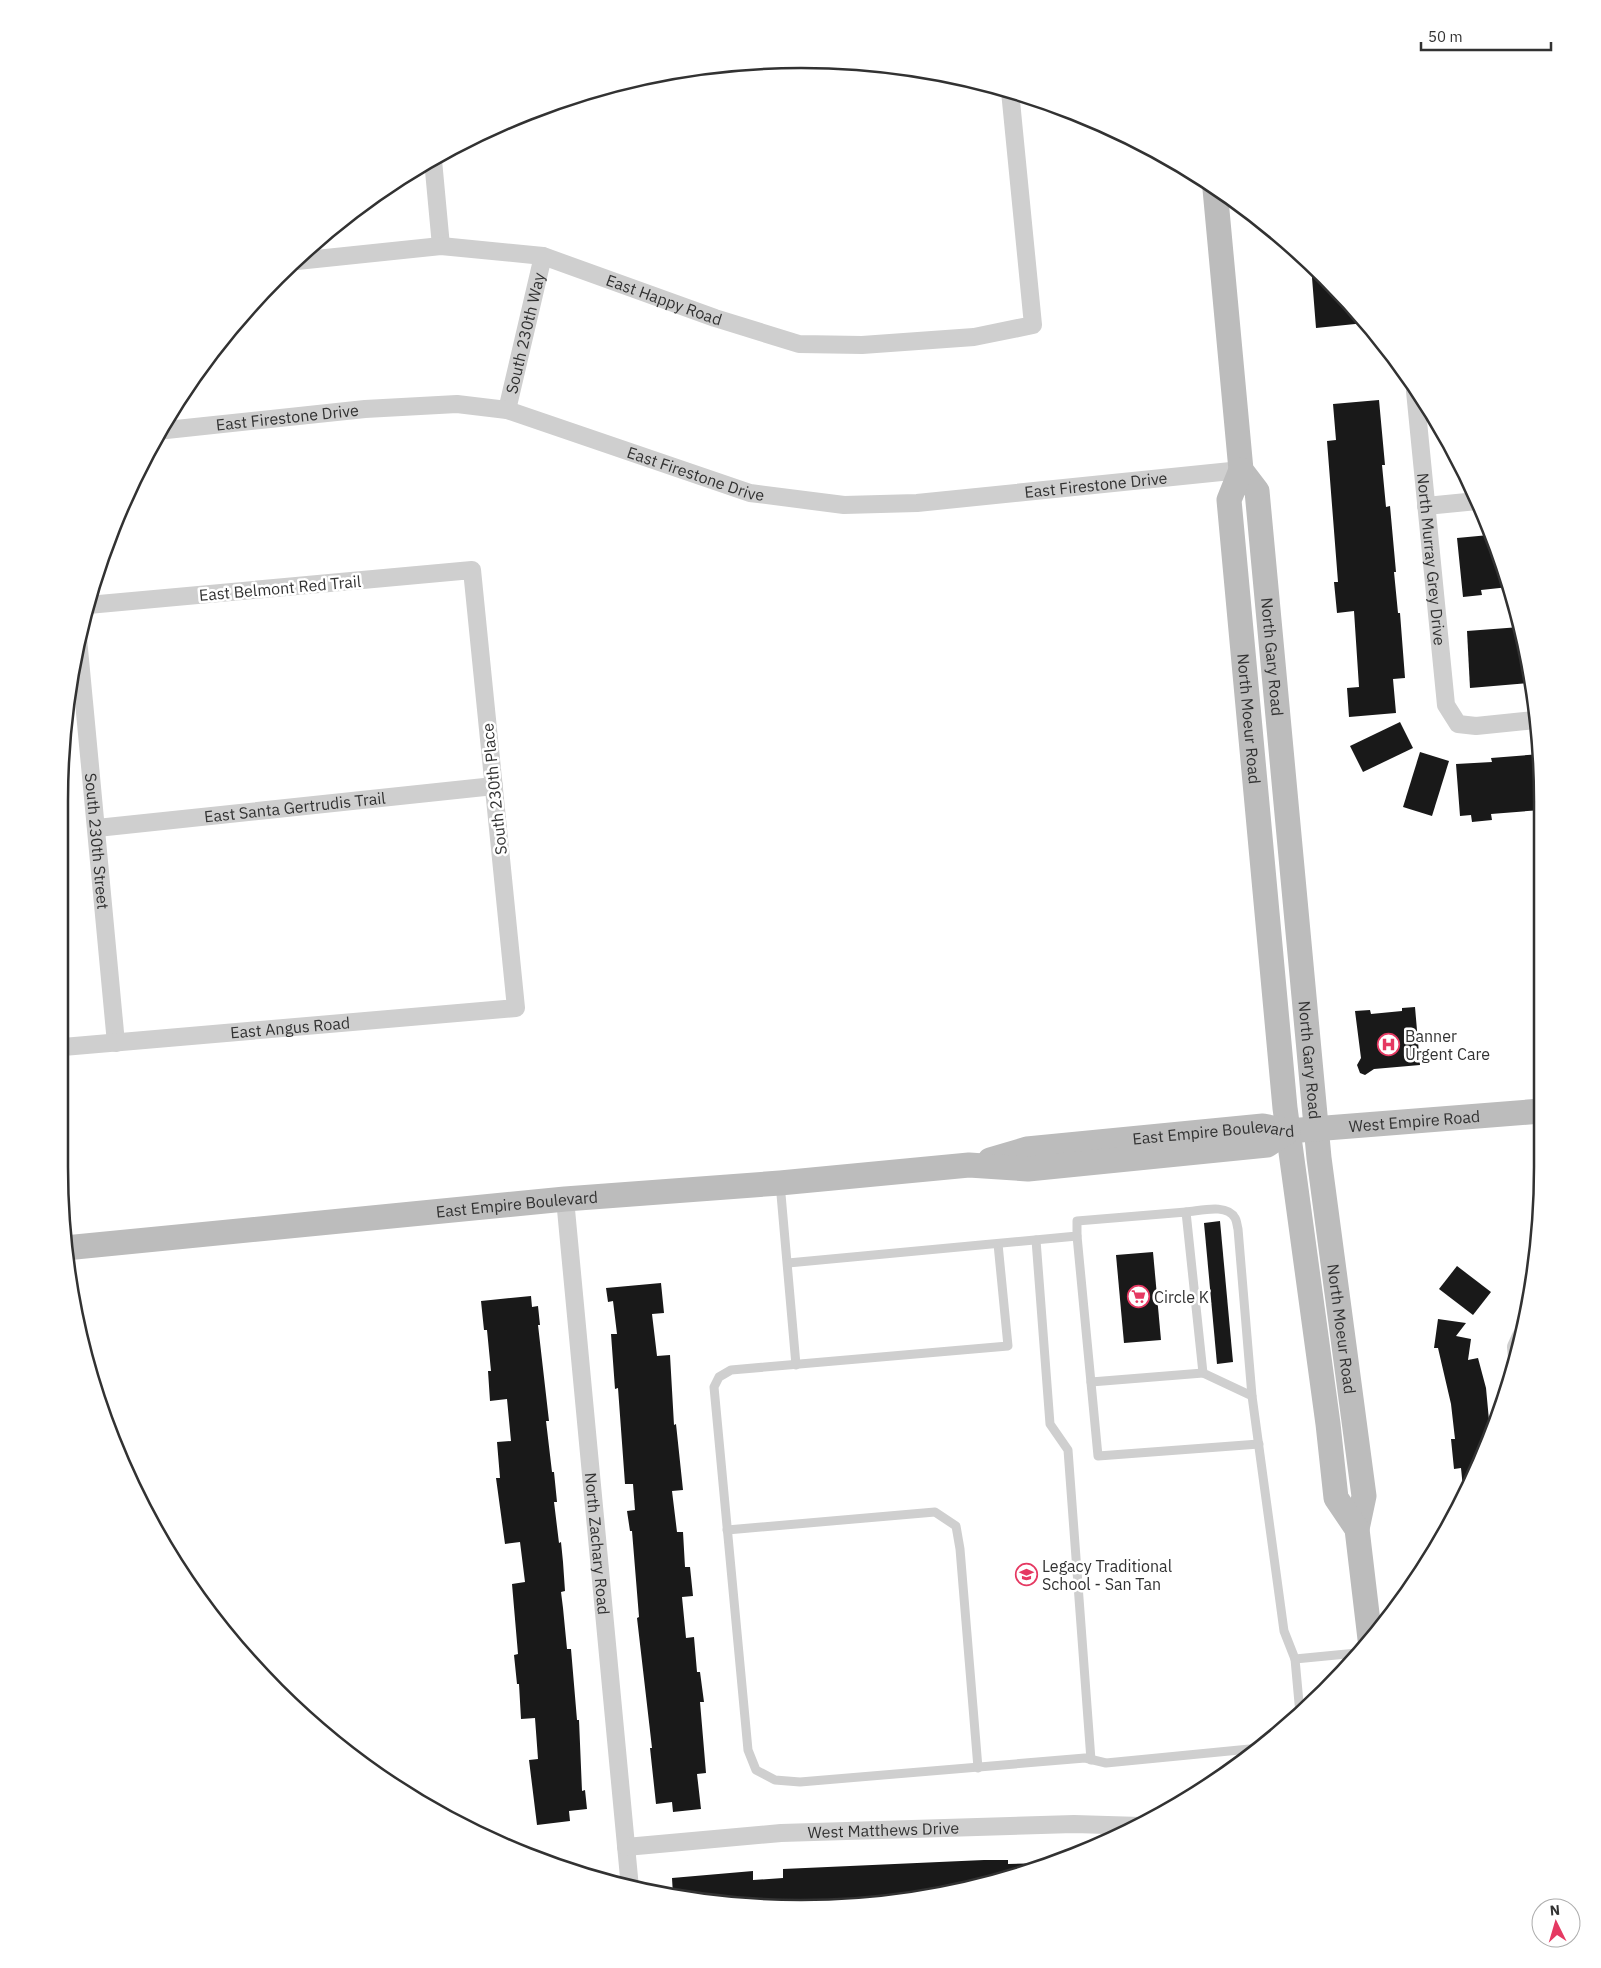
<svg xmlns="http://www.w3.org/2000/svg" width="1601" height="1968" font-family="'IBM Plex Sans',sans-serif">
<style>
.building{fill:#191919}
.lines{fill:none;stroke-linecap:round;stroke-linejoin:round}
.lane{stroke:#cfcfcf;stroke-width:9}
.street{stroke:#cfcfcf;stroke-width:18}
.secondary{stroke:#bcbcbc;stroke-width:25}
.labels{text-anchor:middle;stroke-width:5;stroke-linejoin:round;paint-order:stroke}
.street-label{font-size:16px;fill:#323232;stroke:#fff}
.poi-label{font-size:16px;fill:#323232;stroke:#fff;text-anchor:start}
.rim{fill:none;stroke:#323232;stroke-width:2.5}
</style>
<rect width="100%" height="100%" fill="#fff"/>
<g class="building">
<polygon points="1311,265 1326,282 1365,323 1316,328"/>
<polygon points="1379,400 1385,465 1382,465 1386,507 1390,506 1396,572 1394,572 1398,613 1400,613 1405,678 1393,679 1396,713 1349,717 1347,688 1359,687 1354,611 1337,613 1334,582 1338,582 1327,441 1336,440 1333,404"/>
<polygon points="1489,535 1509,587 1481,590 1482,595 1463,597 1457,538"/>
<polygon points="1520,627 1529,683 1470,688 1467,631"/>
<polygon points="1400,722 1413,748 1363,772 1350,746"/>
<polygon points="1420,752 1449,761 1432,816 1403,807"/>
<polygon points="1541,754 1541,810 1491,814 1492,820 1472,822 1471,815 1460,816 1456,764 1492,762 1491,758"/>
<polygon points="1415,1007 1420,1065 1374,1069 1365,1075 1360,1073 1357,1065 1361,1058 1355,1011 1370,1010 1371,1014 1402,1011 1402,1008"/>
<polygon points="1220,1221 1233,1362 1217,1364 1204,1223"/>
<polygon points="1153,1252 1161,1340 1124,1343 1116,1255"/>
<polygon points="1457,1266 1491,1292 1473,1315 1439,1289"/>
<polygon points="661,1283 664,1313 652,1314 657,1356 670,1355 674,1425 676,1424 683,1490 672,1491 677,1532 683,1532 685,1567 690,1567 693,1596 682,1597 686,1638 694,1637 697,1672 700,1672 704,1702 700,1702 706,1773 697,1774 701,1809 673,1812 672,1802 656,1804 650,1748 652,1748 637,1618 639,1617 632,1531 630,1531 627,1511 635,1510 633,1484 625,1484 618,1388 615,1389 611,1334 617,1334 613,1301 608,1302 606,1288"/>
<polygon points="531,1296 532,1307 538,1306 540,1325 538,1325 549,1421 546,1421 552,1472 554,1472 557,1502 554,1502 559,1543 561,1542 563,1562 565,1591 561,1592 563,1608 567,1649 571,1649 577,1720 579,1720 582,1791 585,1790 587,1809 569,1811 570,1821 537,1825 529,1760 538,1759 535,1718 521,1719 519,1684 517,1684 514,1655 518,1654 512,1584 525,1582 520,1542 505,1544 496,1478 500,1478 497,1442 511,1441 507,1399 490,1401 488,1371 491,1371 487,1330 484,1330 481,1301"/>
<polygon points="1438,1319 1466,1323 1456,1336 1471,1339 1468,1360 1478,1358 1486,1388 1490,1431 1464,1498 1461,1468 1454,1469 1451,1439 1455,1439 1451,1404 1438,1348 1434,1348"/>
<polygon points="984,1860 1008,1860 1008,1864 1044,1863 1044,1868 945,1895 849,1908 752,1908 673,1895 672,1878 753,1871 753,1880 783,1878 783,1869"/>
</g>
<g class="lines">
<g class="lane">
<polyline points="780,1183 796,1365"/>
<path d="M1186,1212c14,-1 41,-9 49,6 2,3 2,8 3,11l14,167"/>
<polyline points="1077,1236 1098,1456 1259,1444"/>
<polyline points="1036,1240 1050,1424 1068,1450 1091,1760"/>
<polyline points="998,1244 1008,1346 731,1370 719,1377 714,1387 748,1750 756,1770 775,1780 800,1782 1085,1758 1106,1763 1260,1748"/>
<polyline points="788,1263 1077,1236 1077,1221 1186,1212 1203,1373 1252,1396 1284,1631 1295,1659 1357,1653"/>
<polyline points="1091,1382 1203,1373"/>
<polyline points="727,1530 935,1512 956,1526 960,1549 978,1768"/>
<polyline points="1295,1659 1300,1714"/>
</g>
<g class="street">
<polyline points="433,160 441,246"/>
<path id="s1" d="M297,261l144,-15 102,10 172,62 84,26 63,1 112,-8 59,-12 -23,-234"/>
<path id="s2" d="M1415,391l31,314 12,19 18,2 59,-6"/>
<path id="s3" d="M507,410l36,-154"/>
<path id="s4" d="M157,431l208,-22 92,-5 50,6 243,83 94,12 73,-2 324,-33"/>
<polyline points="1426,506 1477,501"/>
<path id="s5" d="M78,638l38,405"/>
<path id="s6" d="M97,828l397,-42"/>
<path id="s7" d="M63,1047l453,-39 -44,-438 -384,35"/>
<path id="s8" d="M565,1199l65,689"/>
<polyline points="1517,1358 1516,1347 1521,1336"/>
<path id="s9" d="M626,1847l155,-14 293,-9 67,2"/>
</g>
<g class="secondary">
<path id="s10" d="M1215,189l26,281 16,21 62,667 45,338 -7,33"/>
<path id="s11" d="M1241,470l-12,30 56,608 43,316 8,74 21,31 13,110"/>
<path id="s12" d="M990,1160l37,-11 236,-23 25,5 253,-20"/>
<path id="s13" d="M65,1248l500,-49 215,-16 189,-18 59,4 239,-24 21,-14"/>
</g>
</g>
<defs>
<symbol id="hospital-ring" viewBox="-11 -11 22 22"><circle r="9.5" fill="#fff" stroke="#e53962" stroke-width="1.5"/><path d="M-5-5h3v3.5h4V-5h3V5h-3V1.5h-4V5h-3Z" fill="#e53962"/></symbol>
<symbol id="supermarket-ring" viewBox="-11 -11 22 22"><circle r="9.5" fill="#fff" stroke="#e53962" stroke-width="1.5"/><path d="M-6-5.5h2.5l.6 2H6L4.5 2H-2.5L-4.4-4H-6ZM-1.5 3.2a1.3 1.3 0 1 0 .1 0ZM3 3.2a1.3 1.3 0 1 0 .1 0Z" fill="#e53962"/></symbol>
<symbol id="school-ring" viewBox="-11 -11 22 22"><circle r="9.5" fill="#fff" stroke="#e53962" stroke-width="1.5"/><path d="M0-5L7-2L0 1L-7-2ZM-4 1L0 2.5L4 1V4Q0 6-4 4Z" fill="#e53962"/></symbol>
</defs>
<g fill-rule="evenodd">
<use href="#hospital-ring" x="1376" y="1032" width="25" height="25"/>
<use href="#supermarket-ring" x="1126" y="1284" width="25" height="25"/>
<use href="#school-ring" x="1014" y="1562" width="25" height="25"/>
</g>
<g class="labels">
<g class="street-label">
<text dy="6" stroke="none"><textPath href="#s1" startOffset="376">East Happy Road</textPath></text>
<text dy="6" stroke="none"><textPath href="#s3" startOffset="79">South 230th Way</textPath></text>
<text dy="6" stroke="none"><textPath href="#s4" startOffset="131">East Firestone Drive</textPath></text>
<text dy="6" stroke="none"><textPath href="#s4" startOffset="551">East Firestone Drive</textPath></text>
<text dy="6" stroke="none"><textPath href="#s4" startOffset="956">East Firestone Drive</textPath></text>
<text dy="6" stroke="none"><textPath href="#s2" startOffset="169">North Murray Grey Drive</textPath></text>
<text transform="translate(280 588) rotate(-5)" y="6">East Belmont Red Trail</text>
<text dy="6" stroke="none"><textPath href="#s10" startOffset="475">North Gary Road</textPath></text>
<text dy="6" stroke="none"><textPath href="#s11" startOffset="252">North Moeur Road</textPath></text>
<text transform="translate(494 789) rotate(-96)" y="6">South 230th Place</text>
<text dy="6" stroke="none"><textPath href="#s6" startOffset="199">East Santa Gertrudis Trail</textPath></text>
<text dy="6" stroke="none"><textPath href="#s5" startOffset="204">South 230th Street</textPath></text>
<text dy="6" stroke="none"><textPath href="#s7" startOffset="228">East Angus Road</textPath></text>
<text dy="6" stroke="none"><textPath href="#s10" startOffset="880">North Gary Road</textPath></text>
<text dy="6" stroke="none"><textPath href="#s12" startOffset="428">West Empire Road</textPath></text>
<text dy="6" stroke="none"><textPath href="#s12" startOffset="226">East Empire Boulevard</textPath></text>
<text dy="6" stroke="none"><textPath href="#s13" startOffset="454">East Empire Boulevard</textPath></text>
<text dy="6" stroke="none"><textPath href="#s10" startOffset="1151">North Moeur Road</textPath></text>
<text dy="6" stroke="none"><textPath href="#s8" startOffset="346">North Zachary Road</textPath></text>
<text dy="6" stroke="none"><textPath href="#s9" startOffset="258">West Matthews Drive</textPath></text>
</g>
<g class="poi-label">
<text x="1405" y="1042">Banner<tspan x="1405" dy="18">Urgent Care</tspan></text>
<text x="1154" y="1303">Circle K</text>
<text x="1042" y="1572">Legacy Traditional<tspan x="1042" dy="18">School - San Tan</tspan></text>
</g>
</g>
<path d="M0 0H1601V1968H0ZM801 68H801A733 733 0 0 1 1534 801V1167A733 733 0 0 1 801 1900H801A733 733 0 0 1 68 1167V801A733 733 0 0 1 801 68Z" fill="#fff" fill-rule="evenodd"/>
<path class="rim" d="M801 68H801A733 733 0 0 1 1534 801V1167A733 733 0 0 1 801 1900H801A733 733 0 0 1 68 1167V801A733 733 0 0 1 801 68Z"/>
<g transform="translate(1556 1923) rotate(355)"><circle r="24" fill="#ffffff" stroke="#adadad"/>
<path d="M0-4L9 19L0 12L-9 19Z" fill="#e53962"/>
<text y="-8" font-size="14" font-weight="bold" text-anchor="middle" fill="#323232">N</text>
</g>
<path d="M1421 42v8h130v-8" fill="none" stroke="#323232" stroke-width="2.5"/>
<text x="1428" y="42" font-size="15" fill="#323232" stroke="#ffffff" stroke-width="4" paint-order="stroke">50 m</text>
</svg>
